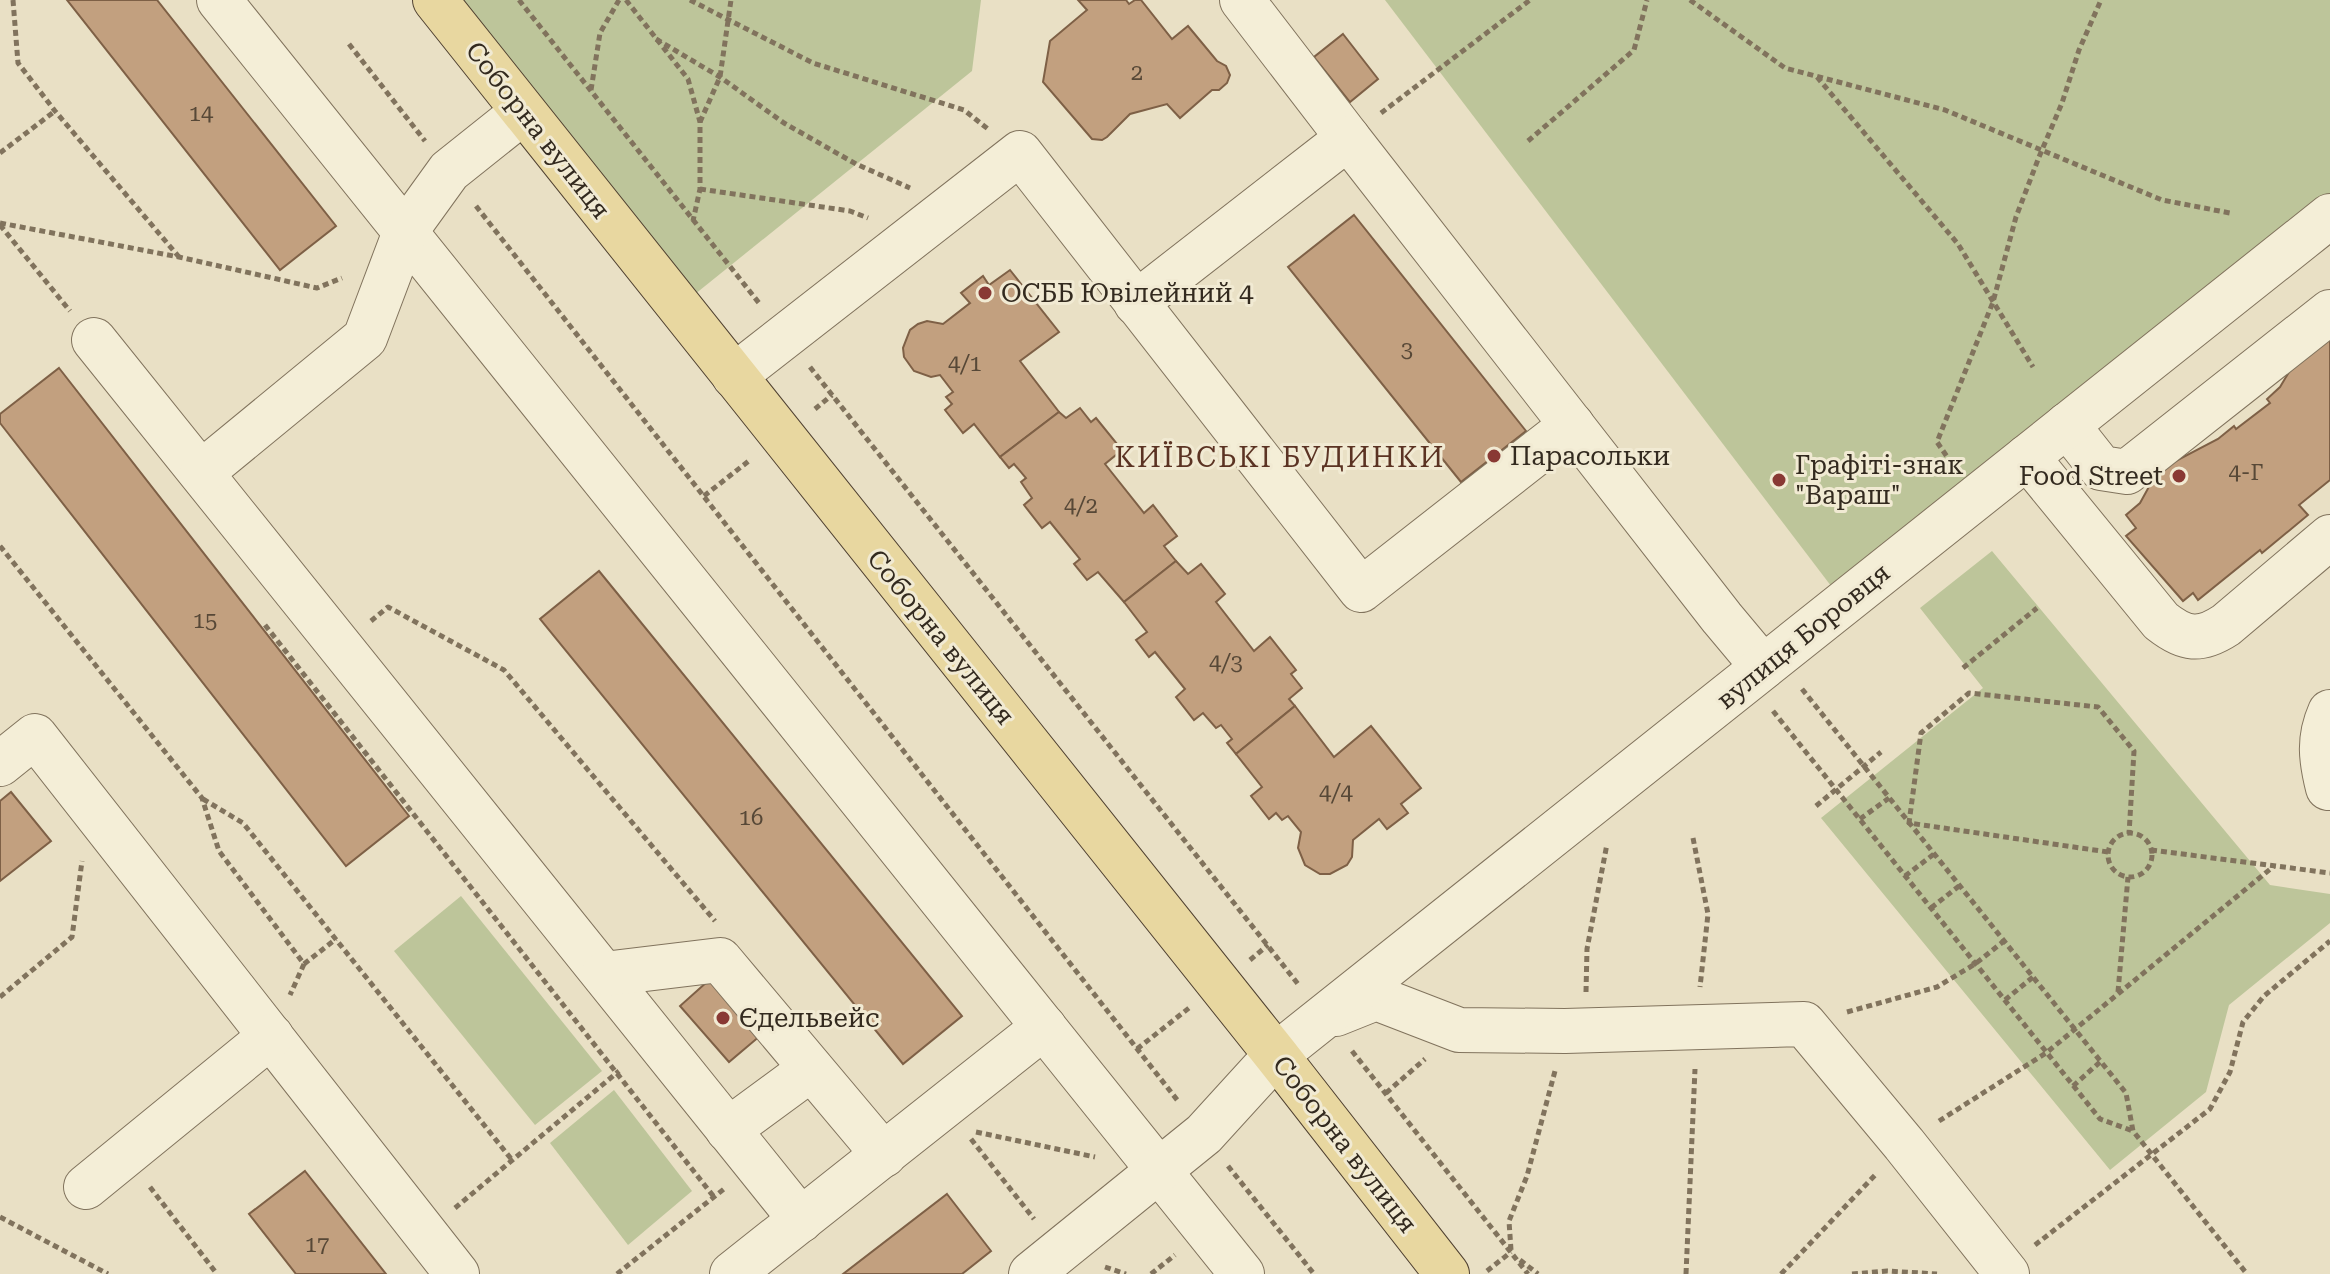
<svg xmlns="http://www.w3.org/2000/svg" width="2330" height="1274" font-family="'Roboto Serif',serif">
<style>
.green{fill:#bdc59a}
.building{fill:#c2a07f;stroke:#7e6046;stroke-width:2}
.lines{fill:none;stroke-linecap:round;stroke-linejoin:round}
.minor-casing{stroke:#81735d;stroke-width:46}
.major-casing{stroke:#504131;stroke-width:46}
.path{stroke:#81735d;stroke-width:5;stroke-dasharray:6 4;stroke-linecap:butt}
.minor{stroke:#f4eed7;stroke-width:44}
.major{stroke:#e8d7a0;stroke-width:44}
.poi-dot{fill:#893934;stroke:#f1ead3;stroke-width:3}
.labels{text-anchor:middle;stroke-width:6;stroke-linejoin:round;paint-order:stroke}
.number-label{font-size:22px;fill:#574837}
.street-label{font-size:26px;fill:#332a1f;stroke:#f1ead3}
.poi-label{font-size:26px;fill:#332a1f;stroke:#f1ead3;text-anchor:start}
.neighbourhood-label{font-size:28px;letter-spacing:2px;fill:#5b3323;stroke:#f1ead3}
</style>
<rect width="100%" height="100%" fill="#e9e0c5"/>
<g class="green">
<polygon points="435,0 981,0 972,71 679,307"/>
<polygon points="1385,0 2330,0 2330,216 1844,603"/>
<polygon points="1992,551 2270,885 2330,894 2330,923 2229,1005 2206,1092 2110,1170 1821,818 1983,688 1920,608"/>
<polygon points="461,896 602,1071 535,1125 394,951"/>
<polygon points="614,1090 692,1191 628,1245 550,1143"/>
</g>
<g class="building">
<polygon points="67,0 157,0 336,226 280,270"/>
<polygon points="1078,0 1126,0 1129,4 1135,0 1141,0 1172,39 1188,26 1217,61 1226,66 1230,75 1227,83 1219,90 1212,90 1180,118 1167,104 1130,114 1107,137 1102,140 1092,139 1043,82 1050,41 1087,10"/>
<polygon points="1343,34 1378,79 1350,102 1314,57"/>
<polygon points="1354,215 1526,431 1461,482 1288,267"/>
<polygon points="1010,270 1059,332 1020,361 1059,412 1000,457 974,424 963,433 945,410 952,404 946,397 953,392 940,375 931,377 914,371 904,357 903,348 910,330 918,324 927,321 943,324 970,303 961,293 983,276 989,285"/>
<polygon points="2330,336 2330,480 2299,505 2308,515 2262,553 2260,550 2198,600 2193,593 2183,601 2126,536 2136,528 2126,515 2140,503 2151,483 2168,465 2218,439 2234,426 2236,429 2270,403 2267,399 2280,387 2292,367"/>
<polygon points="59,368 409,816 346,866 0,423 0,414"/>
<polygon points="1080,408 1091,422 1096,418 1122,450 1105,464 1144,513 1153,505 1177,536 1164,546 1176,561 1124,602 1098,572 1087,580 1074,564 1080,559 1050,522 1042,528 1024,505 1032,498 1021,482 1026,478 1014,464 1009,468 1000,457 1059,412 1066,418"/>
<polygon points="1176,561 1188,574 1201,564 1225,594 1216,602 1254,651 1270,637 1296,670 1291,674 1302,688 1289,699 1295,706 1236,754 1227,743 1232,739 1221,725 1216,728 1203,713 1194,720 1176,697 1185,689 1155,652 1149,657 1136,640 1147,632 1124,602"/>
<polygon points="599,571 962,1016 903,1064 540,619"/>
<polygon points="1295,706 1334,757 1371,726 1421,788 1401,804 1408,813 1387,829 1379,819 1353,840 1352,857 1347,865 1330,874 1320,874 1305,865 1298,848 1301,832 1288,816 1282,820 1276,813 1269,819 1251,796 1262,787 1236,754"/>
<polygon points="11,792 51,841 0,881 0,801"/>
<polygon points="717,973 767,1030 729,1062 680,1006"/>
<polygon points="305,1171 386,1274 296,1274 249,1214"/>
<polygon points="947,1194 991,1251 962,1274 843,1274"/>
</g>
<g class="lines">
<defs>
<g id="minor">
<polyline points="219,0 1242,1274"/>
<polyline points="1242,0 1348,138"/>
<polyline points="1136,303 1348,138 1722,618 1763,667"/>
<polyline points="94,340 801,1220"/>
<polyline points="734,376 1020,153 1361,590 1572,425"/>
<polyline points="2067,425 2101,468 2127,472 2330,312"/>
<path d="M2027,457l134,164c24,19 39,21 65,4l104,-88"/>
<polyline points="202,472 365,338 405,232 449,171 523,112"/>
<polyline points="0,764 35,736 457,1274"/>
<path d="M2328,788c-7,-28 -10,-49 2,-76"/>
<polyline points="604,974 720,960 884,1155"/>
<polyline points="1336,1014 1376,998 1459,1030 1565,1031 1804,1024 1904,1144 2007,1274"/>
<polyline points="728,1130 811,1069"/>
<polyline points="86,1187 271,1036"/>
<polyline points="732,1274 1044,1027"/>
<polyline points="1031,1274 1204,1134 1276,1055 2330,216"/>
</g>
<polyline id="major" points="435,0 1276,1055 1447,1274"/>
</defs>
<use href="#minor" class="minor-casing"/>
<use href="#major" class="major-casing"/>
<g class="path">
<polyline points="13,0 18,63 55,111 179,257"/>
<polyline points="519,0 759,303"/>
<polyline points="626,0 688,79 700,122 700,189 693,221"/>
<polyline points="690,0 813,63 964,110 988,129"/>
<polyline points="1690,0 1785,68 1945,110 2162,200 2230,213"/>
<polyline points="656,39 720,77 784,123 856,164 910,188"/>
<polyline points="349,44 425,141"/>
<polyline points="1817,77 1958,244 2033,367"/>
<polyline points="591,90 600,33 619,0"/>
<polyline points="1381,113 1530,0"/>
<polyline points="700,122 720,77 731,0"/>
<polyline points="1528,141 1634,50 1647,0"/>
<polyline points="0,153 55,111"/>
<polyline points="700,189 850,211 868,218"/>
<polyline points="476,206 1178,1101"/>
<polyline points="0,223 179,257 317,288 342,278"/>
<polyline points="0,225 70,311"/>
<polyline points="810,367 1298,984"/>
<polyline points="815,409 832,395"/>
<polyline points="1952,464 1937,442 1993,302 2016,217 2039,157 2062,103 2079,50 2101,0"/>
<polyline points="704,496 750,460"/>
<polyline points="0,546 202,798 219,851 304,964 290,995"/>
<polyline points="371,621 388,607 504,670 715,921"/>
<polyline points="265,625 714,1197"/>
<polyline points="1963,668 2037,608"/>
<polyline points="1802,689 2126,1093 2133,1131 2247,1274"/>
<polyline points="1773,711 2100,1119 2133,1131"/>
<polyline points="203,799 243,823 512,1160"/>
<polyline points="1816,806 1881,752"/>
<polyline points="1860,819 1889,798"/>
<circle cx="2130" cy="855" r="22"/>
<polyline points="1693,838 1708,914 1700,987"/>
<polyline points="2151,850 2330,873"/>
<polyline points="2108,852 1909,823 1921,733 1969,693 2098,707 2134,751 2129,834"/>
<polyline points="1905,876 1934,854"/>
<polyline points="1931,908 1959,886"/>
<polyline points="1250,960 1268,945"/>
<polyline points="304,964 336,939"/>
<polyline points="1586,992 1587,949 1607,844"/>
<polyline points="2118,992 2128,877"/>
<polyline points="0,997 72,937 82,861"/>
<polyline points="2005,1000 2033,977"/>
<polyline points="1847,1012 1937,987 1975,964 2004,941"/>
<polyline points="1137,1049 1189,1008"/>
<polyline points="1352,1051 1528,1274"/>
<polyline points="2073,1086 2100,1062"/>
<polyline points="1386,1093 1425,1059"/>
<polyline points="1939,1121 2046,1053 2274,866"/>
<polyline points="976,1132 1095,1157"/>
<polyline points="971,1139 1034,1219"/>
<polyline points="1228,1166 1314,1274"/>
<polyline points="150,1187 217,1274"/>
<polyline points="455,1208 619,1071"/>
<polyline points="0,1217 108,1274"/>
<polyline points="2035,1245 2210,1109 2230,1072 2243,1022 2264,996 2330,941"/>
<polyline points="1511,1250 1509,1221 1527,1176 1555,1071"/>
<polyline points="1520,1260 1538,1274"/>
<polyline points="1105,1267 1126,1274"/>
<polyline points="1487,1271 1511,1252"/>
<polyline points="617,1274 724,1189"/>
<polyline points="1151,1274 1175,1255"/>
<polyline points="1686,1274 1695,1069"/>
<polyline points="1781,1274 1877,1173"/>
<polyline points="1852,1274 1887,1271 1937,1274"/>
</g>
<use href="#minor" class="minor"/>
<use href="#major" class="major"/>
</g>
<g class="poi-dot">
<circle cx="985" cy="293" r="8"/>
<circle cx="1494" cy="456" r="8"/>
<circle cx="2179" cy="476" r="8"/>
<circle cx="1779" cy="480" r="8"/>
<circle cx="723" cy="1018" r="8"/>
</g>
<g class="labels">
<g class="number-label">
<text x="1137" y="80">2</text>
<text x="201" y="121">14</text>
<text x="1407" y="357">3</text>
<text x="965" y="371">4/1</text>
<text x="2246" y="480">4-Г</text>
<text x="1081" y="513">4/2</text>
<text x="205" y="628">15</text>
<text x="1226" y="670">4/3</text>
<text x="1336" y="800">4/4</text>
<text x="751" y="825">16</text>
<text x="317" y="1252">17</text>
</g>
<g class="street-label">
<text transform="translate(538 130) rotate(52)" y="9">Соборна вулиця</text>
<text transform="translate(1803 636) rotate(-39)" y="9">вулиця Боровця</text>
<text transform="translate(941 637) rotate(51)" y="9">Соборна вулиця</text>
<text transform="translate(1345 1144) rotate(52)" y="9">Соборна вулиця</text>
</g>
<g class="poi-label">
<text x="1001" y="302">ОСББ Ювілейний 4</text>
<text x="1510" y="465">Парасольки</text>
<text x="1795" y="474">Графіті-знак<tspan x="1795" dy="30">"Вараш"</tspan></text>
<text x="2163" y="485" text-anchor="end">Food Street</text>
<text x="739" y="1027">Єдельвейс</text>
</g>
<g class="neighbourhood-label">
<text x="1280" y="467">КИЇВСЬКІ БУДИНКИ</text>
</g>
</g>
</svg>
